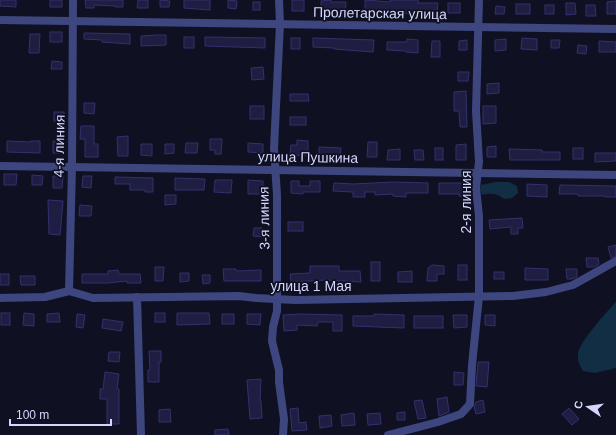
<svg xmlns="http://www.w3.org/2000/svg" width="616" height="435" font-family="Helvetica,sans-serif">
<style>
.water{fill:#112e45}
.building{fill:#1e1d42;stroke:#33316d}
.lines{fill:none;stroke-linecap:round;stroke-linejoin:round}
.minor{stroke:#3e467f;stroke-width:8}
.labels{text-anchor:middle;stroke-width:3.5;stroke-linejoin:round;paint-order:stroke}
.street-label{font-size:14px;fill:#d4d6fc;stroke:#101023}
</style>
<rect width="100%" height="100%" fill="#101023"/>
<g class="water">
<path d="M496,182h13l8,4 1,7 -6,5 -8,1c-7,-6 -13,-6 -22,-4l-2,-6 1,-4z"/>
<path d="M616,302v66l-21,5 -12,-2c-4,-7 -7,-13 -4,-21 3,-10 29,-40 37,-48z"/>
</g>
<g class="building">
<polygon points="0,0 16,0 16,7 0,6"/>
<rect x="50" y="0" width="12" height="7"/>
<polygon points="85,0 123,0 123,7 115,7 115,6 94,5 94,8 86,8"/>
<polygon points="138,0 148,0 148,8 137,8"/>
<polygon points="160,0 170,1 169,7 160,7"/>
<polygon points="184,0 210,0 210,10 184,8"/>
<polygon points="228,0 237,1 236,9 228,8"/>
<rect x="292" y="0" width="12" height="11"/>
<polygon points="331,0 331,2 346,2 345,12 321,11 321,1"/>
<polygon points="365,0 390,2 390,0 418,0 418,3 438,3 437,12 417,11 417,14 377,11 377,13 365,13"/>
<polygon points="616,1 616,14 607,14 607,2"/>
<rect x="253" y="2" width="7" height="8"/>
<rect x="448" y="3" width="12" height="10"/>
<polygon points="566,3 575,3 576,14 566,15"/>
<rect x="516" y="4" width="14" height="10"/>
<rect x="545" y="5" width="9" height="9"/>
<polygon points="586,5 595,5 596,16 586,16"/>
<polygon points="496,6 505,7 504,14 495,14"/>
<rect x="50" y="32" width="12" height="10"/>
<polygon points="84,33 130,34 130,44 102,42 102,40 84,39"/>
<polygon points="30,34 40,34 39,53 29,53"/>
<polygon points="157,35 166,35 166,45 141,46 141,36"/>
<rect x="184" y="37" width="10" height="11"/>
<polygon points="205,37 265,38 265,48 205,46"/>
<rect x="291" y="38" width="9" height="11"/>
<polygon points="313,38 374,40 373,52 334,49 334,48 313,47"/>
<polygon points="522,38 537,39 537,50 521,49"/>
<polygon points="407,39 418,40 418,53 406,52 406,51 387,50 387,42 407,42"/>
<polygon points="506,39 506,50 495,51 495,40"/>
<polygon points="467,40 467,50 459,50 459,41"/>
<polygon points="551,40 560,40 559,48 551,48"/>
<polygon points="432,41 440,41 440,57 431,57"/>
<polygon points="599,41 616,42 616,52 599,52"/>
<polygon points="578,45 587,46 586,54 577,53"/>
<polygon points="52,61 62,62 62,69 51,69"/>
<polygon points="263,67 264,79 252,80 251,68"/>
<polygon points="458,72 469,72 468,81 458,81"/>
<polygon points="499,83 499,93 487,94 487,84"/>
<polygon points="466,91 467,127 460,127 459,111 454,111 454,92"/>
<polygon points="290,94 308,94 309,101 290,101"/>
<polygon points="84,103 95,103 94,114 84,113"/>
<rect x="250" y="106" width="14" height="13"/>
<polygon points="483,106 496,106 496,123 483,124"/>
<rect x="54" y="112" width="10" height="9"/>
<rect x="290" y="117" width="16" height="8"/>
<polygon points="81,126 94,126 94,144 98,144 98,157 85,157 85,139 80,139"/>
<polygon points="128,136 128,156 118,156 117,137"/>
<polygon points="210,139 222,139 221,154 215,154 215,150 210,150"/>
<polygon points="297,140 308,141 308,156 290,155 291,145 297,145"/>
<polygon points="7,141 31,142 31,141 40,141 40,153 7,152"/>
<polygon points="53,141 62,142 61,153 53,153"/>
<polygon points="368,142 377,142 377,157 367,157"/>
<polygon points="186,143 198,143 197,153 185,153"/>
<polygon points="248,143 263,144 263,153 248,152"/>
<polygon points="141,144 152,144 152,156 141,155"/>
<polygon points="165,144 174,144 174,153 165,154"/>
<polygon points="466,144 466,160 456,160 456,145"/>
<polygon points="496,146 496,157 487,157 487,147"/>
<polygon points="319,147 341,148 340,157 319,156"/>
<rect x="435" y="148" width="8" height="12"/>
<rect x="573" y="148" width="10" height="11"/>
<polygon points="400,149 400,160 387,160 388,150"/>
<polygon points="509,149 542,150 542,152 560,152 560,160 510,160"/>
<polygon points="414,150 423,150 424,160 415,160"/>
<polygon points="595,153 616,153 616,161 595,162"/>
<polygon points="4,174 17,174 16,185 4,185"/>
<polygon points="32,175 43,176 42,185 32,185"/>
<polygon points="53,176 63,176 62,188 53,188"/>
<polygon points="83,176 92,176 91,188 82,187"/>
<polygon points="115,177 153,178 153,192 145,192 145,190 130,190 130,184 115,184"/>
<polygon points="175,178 205,179 204,190 175,190"/>
<polygon points="215,180 232,180 231,193 214,192"/>
<polygon points="248,180 263,181 263,194 248,194"/>
<polygon points="291,181 299,181 299,186 310,186 310,181 320,181 320,192 303,192 303,194 291,193"/>
<polygon points="393,182 428,183 428,193 406,193 406,197 393,196 393,194 375,195 375,192 365,192 365,197 353,197 353,192 333,191 334,183 353,184"/>
<polygon points="439,183 468,183 467,196 459,196 459,194 439,194"/>
<polygon points="527,184 547,185 547,197 527,196"/>
<polygon points="560,185 616,186 616,197 605,197 605,196 578,196 578,194 559,194"/>
<polygon points="165,195 176,195 176,204 165,205"/>
<polygon points="48,200 63,201 60,235 49,234"/>
<polygon points="80,205 92,206 91,216 79,216"/>
<polygon points="522,218 523,228 518,228 518,234 511,234 511,227 490,229 489,220"/>
<rect x="288" y="222" width="15" height="9"/>
<polygon points="254,228 262,228 262,237 253,236"/>
<polygon points="616,245 616,256 611,258 608,247"/>
<polygon points="586,258 598,258 599,264 594,267 587,267"/>
<rect x="371" y="262" width="9" height="19"/>
<polygon points="432,265 444,266 444,274 437,274 437,281 427,281 428,268"/>
<rect x="458" y="265" width="9" height="15"/>
<polygon points="310,266 339,266 339,271 360,271 361,282 326,280 291,282 290,274 310,273"/>
<polygon points="155,267 164,267 163,281 155,281"/>
<polygon points="525,268 548,269 548,280 525,280"/>
<polygon points="223,269 236,269 236,271 261,270 261,281 224,281"/>
<polygon points="566,269 577,269 577,277 572,279 567,279"/>
<polygon points="118,270 119,274 140,274 141,283 127,283 127,281 108,283 82,283 82,274 108,274 108,271"/>
<polygon points="412,271 412,282 398,282 398,272"/>
<rect x="494" y="272" width="10" height="7"/>
<polygon points="180,273 189,273 189,281 180,282"/>
<rect x="0" y="274" width="9" height="11"/>
<polygon points="202,275 210,275 210,283 203,284"/>
<polygon points="20,276 35,276 35,285 21,285"/>
<rect x="1" y="313" width="9" height="12"/>
<polygon points="24,313 34,314 34,326 23,325"/>
<polygon points="59,313 60,322 47,322 47,314"/>
<rect x="155" y="313" width="10" height="9"/>
<polygon points="177,313 209,313 210,324 177,325"/>
<polygon points="77,314 85,315 83,328 76,327"/>
<rect x="222" y="314" width="12" height="10"/>
<polygon points="247,314 261,314 260,325 247,324"/>
<polygon points="300,314 342,315 342,331 333,331 333,322 318,322 317,326 297,325 297,330 284,331 283,315"/>
<polygon points="374,314 404,315 404,328 353,326 353,316 374,316"/>
<polygon points="453,315 467,315 467,327 454,328"/>
<polygon points="485,315 495,315 495,326 485,325"/>
<rect x="414" y="316" width="29" height="12"/>
<polygon points="103,319 123,322 121,331 102,328"/>
<polygon points="149,351 161,351 161,362 159,362 159,382 148,382 148,370 150,370"/>
<polygon points="109,352 120,352 119,362 108,361"/>
<polygon points="478,362 489,362 487,387 476,386"/>
<polygon points="105,372 119,374 117,389 119,389 119,424 107,424 107,399 100,399 100,389 103,389"/>
<polygon points="454,372 464,373 463,385 454,385"/>
<polygon points="261,379 260,401 261,401 262,418 250,419 247,380"/>
<polygon points="447,397 449,412 439,416 437,399"/>
<polygon points="422,400 426,418 418,419 414,401"/>
<polygon points="483,400 485,412 476,414 474,407 476,402"/>
<polygon points="298,408 299,423 306,422 307,430 292,431 290,409"/>
<polygon points="569,408 579,419 572,425 562,414"/>
<polygon points="170,409 171,422 159,422 159,410"/>
<polygon points="405,412 405,420 397,420 397,413"/>
<polygon points="354,413 355,425 342,426 341,415"/>
<polygon points="380,413 381,424 368,425 367,414"/>
<polygon points="331,415 332,426 320,428 319,416"/>
<polygon points="228,429 229,435 215,435 215,430"/>
</g>
<g class="lines">
<g class="minor">
<polyline points="279,0 280,24 274,148 277,195 277,311 273,327 272,341 279,370 279,382 284,419 283,435"/>
<polyline points="0,20 616,29"/>
<polyline points="0,166 616,175"/>
<polyline points="69,291 72,167 73,0"/>
<polyline points="137,297 141,435"/>
<polyline points="0,298 45,297 69,291 93,298 239,296 256,298 295,300 513,296 546,292 573,285 616,261"/>
<polyline points="388,435 438,422 461,414 470,404 472,365 479,296 479,216 476,188 479,162 476,111 479,0"/>
</g>
</g>
<g class="labels">
<g class="street-label">
<text transform="translate(380 13) rotate(1)" y="5">Пролетарская улица</text>
<text transform="translate(59 146) rotate(-89)" y="5">4-я линия</text>
<text transform="translate(308 157) rotate(1)" y="5">улица Пушкина</text>
<text transform="translate(466 202) rotate(-90)" y="5">2-я линия</text>
<text transform="translate(264 218) rotate(-91)" y="5">3-я линия</text>
<text x="311" y="291">улица 1 Мая</text>
</g>
</g>
<g transform="translate(588 407) rotate(283)" stroke="#101023" stroke-width="3" paint-order="stroke">
<path d="M0-3L7 15L0 10L-7 15Z" fill="#d4d6fc"/>
<text y="-6" font-size="11" font-weight="bold" text-anchor="middle" fill="#d4d6fc">С</text>
</g>
<path d="M10 419v6h101v-6" fill="none" stroke="#d4d6fc" stroke-width="2"/>
<text x="16" y="419" font-size="12" fill="#d4d6fc" stroke="#101023" stroke-width="3" paint-order="stroke">100 m</text>
</svg>
